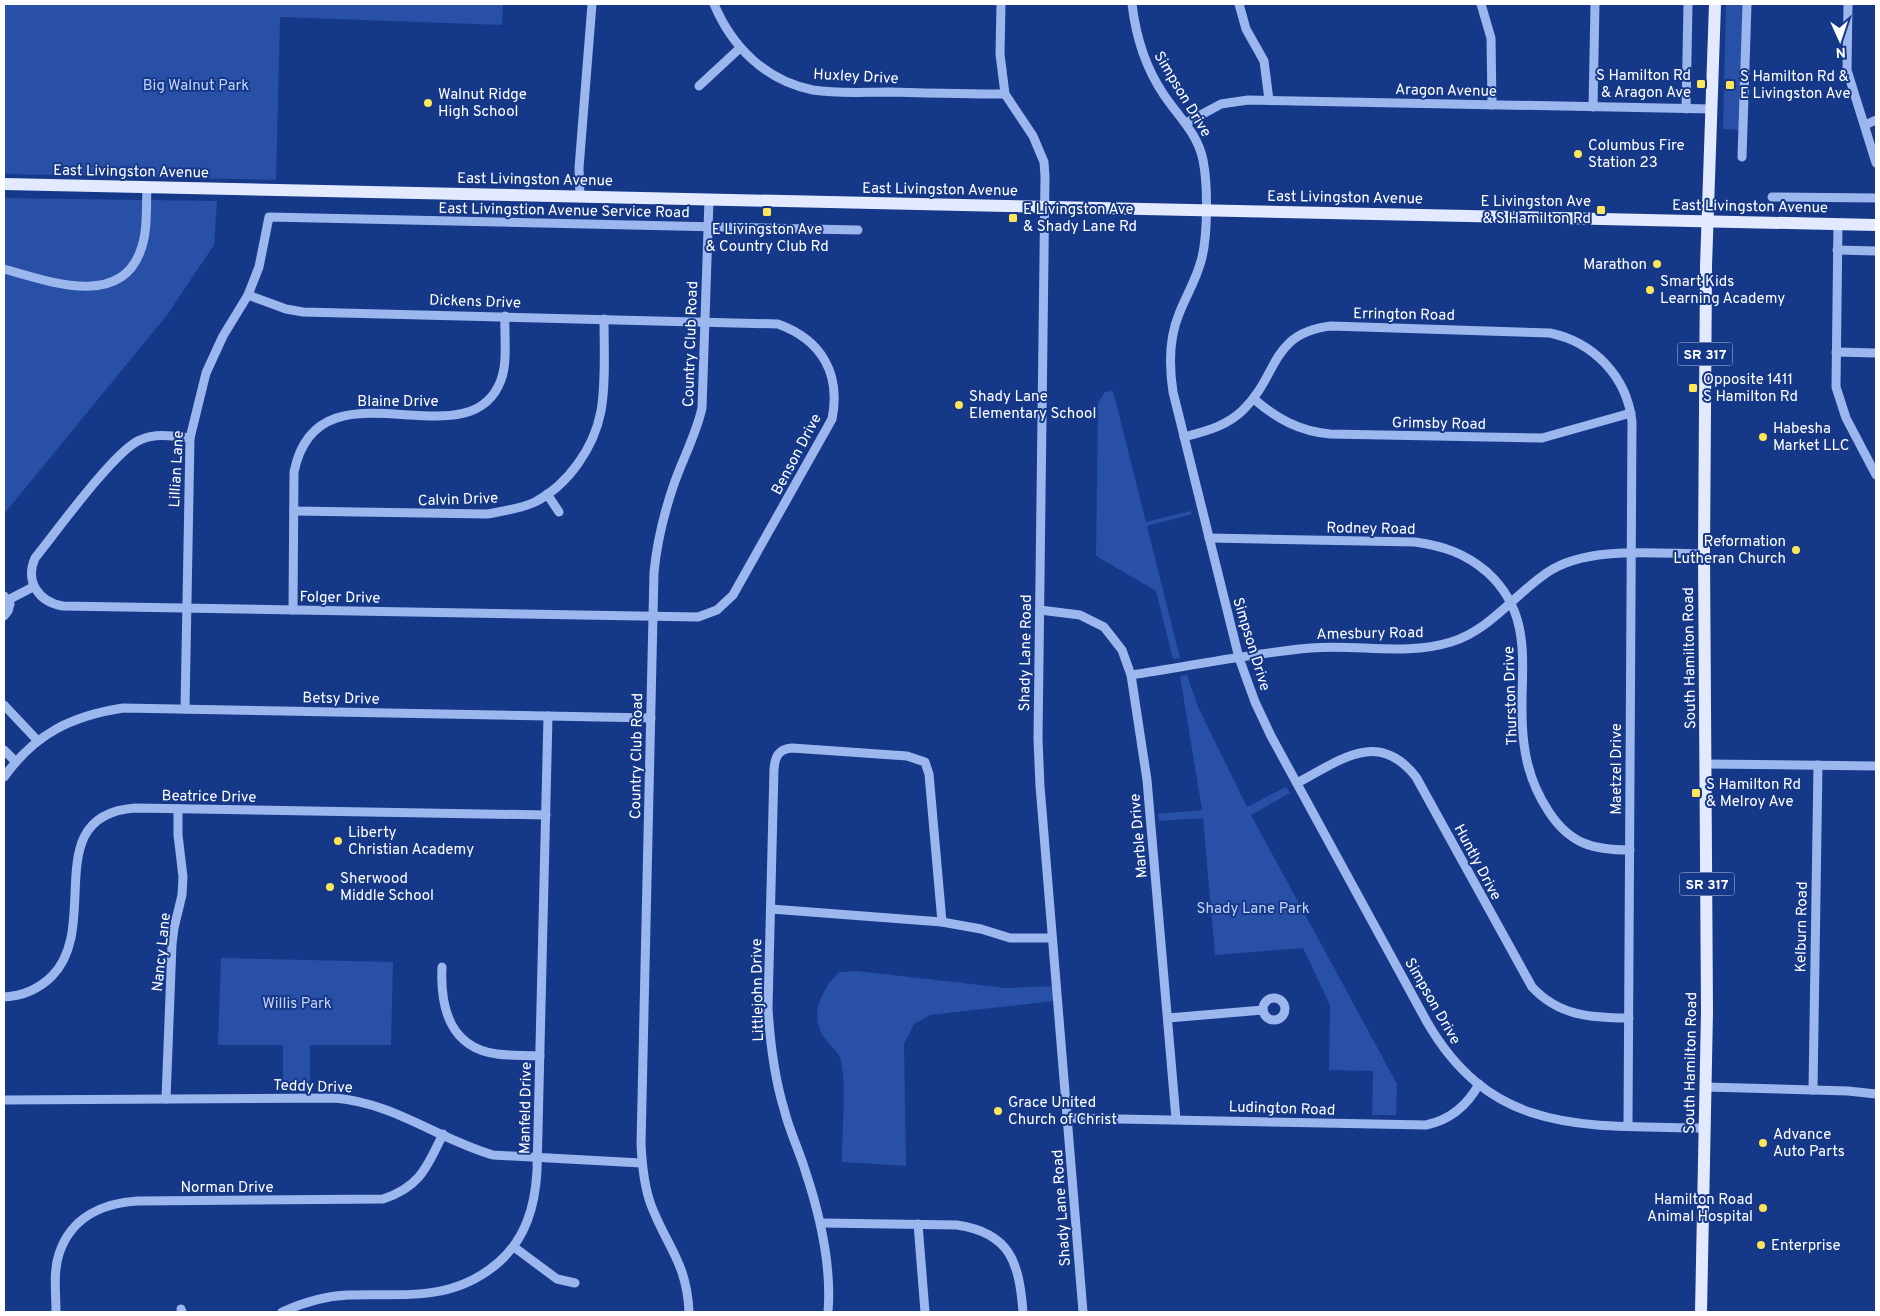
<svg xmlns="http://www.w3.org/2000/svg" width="1880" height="1316" font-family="Overpass,sans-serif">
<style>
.green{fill:#2850a6}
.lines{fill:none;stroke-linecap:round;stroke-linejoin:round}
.minor{stroke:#9cb6ee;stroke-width:9}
.major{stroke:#e3eaff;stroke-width:12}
.poi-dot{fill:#ffe559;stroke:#163888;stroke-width:2}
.labels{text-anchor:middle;stroke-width:4;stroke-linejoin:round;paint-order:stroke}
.shield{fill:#163888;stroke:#b9c3db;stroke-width:1}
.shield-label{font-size:14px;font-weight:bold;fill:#fff}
.poi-label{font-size:15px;fill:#fff;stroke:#163888;text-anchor:start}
.street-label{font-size:15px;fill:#fff;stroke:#163888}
.park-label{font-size:15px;fill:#c2d4fa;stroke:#163888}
</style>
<rect width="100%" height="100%" fill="#163888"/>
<g class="green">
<polygon points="4,4 503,4 502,25 280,17 276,180 4,174"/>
<polygon points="1726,4 1743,4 1739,130 1723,129"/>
<polygon points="4,198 217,201 214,245 167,315 4,514"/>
<polygon points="1113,391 1146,522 1191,511 1192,514 1147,526 1180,658 1173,659 1156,591 1096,556 1098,403 1105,392"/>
<polygon points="1187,675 1198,707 1247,807 1286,787 1290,793 1251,815 1397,1084 1396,1115 1372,1115 1373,1071 1329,1070 1330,1005 1303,948 1215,955 1203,818 1159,821 1158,814 1202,810 1180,676"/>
<polygon points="221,958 393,962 391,1045 310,1045 310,1086 283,1086 283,1045 218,1045"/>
<path d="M857,971l149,17 47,-2 1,15 -124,14 -16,9 -10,20 2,122 -64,-4c0,-29 3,-59 1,-89 -2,-22 -7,-20 -19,-36 -16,-22 -1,-49 15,-65z"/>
</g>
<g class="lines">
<g class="minor">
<path d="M714,4c18,43 52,77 99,86 25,4 52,2 77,2 38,1 76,2 115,2"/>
<polyline points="1001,4 1000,54 1005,94 1033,136 1044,162 1045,176 1038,739 1040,786 1083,1312"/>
<path d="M1132,4c4,34 13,63 32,91 14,21 34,39 39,65 5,25 5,77 -2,101 -5,19 -15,35 -22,53 -10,24 -10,52 -6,78l66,266 16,44 16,34 156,286c67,116 162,103 278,106"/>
<polyline points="1239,4 1246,29 1264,61 1269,100"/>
<polyline points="1481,4 1491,38 1492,105"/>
<polyline points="1848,4 1847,70 1876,163"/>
<polyline points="699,86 740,48"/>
<polyline points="1593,107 1595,4"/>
<polyline points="1686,109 1688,4"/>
<polyline points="1186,123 1221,104 1248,100 1712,109"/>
<polyline points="1865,125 1876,120"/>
<polyline points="1742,157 1747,4"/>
<polyline points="580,196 579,168 592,4"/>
<polyline points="1772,197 1876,198"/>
<polyline points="1838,224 1836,387 1846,418 1876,475"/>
<polyline points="1837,250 1876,251"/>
<path d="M4,269c41,11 115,40 136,-17 8,-19 6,-44 7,-65"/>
<polyline points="1836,352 1876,353"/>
<path d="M1254,399c23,20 45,32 76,35l212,4 89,-25"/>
<path d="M1184,437c22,-6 43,-11 59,-27 36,-35 27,-77 88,-84l219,7c43,9 77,43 82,89l-4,704"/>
<path d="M190,438c-17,-2 -34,-5 -50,2 -25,10 -84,92 -105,118 -10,23 3,44 28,48l635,11 19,-7 16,-15 99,-176c9,-45 -10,-79 -54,-95l-475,-12 -17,-3 -38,-14"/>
<polyline points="547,494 559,512"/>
<path d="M294,511l193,3c16,-3 33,-5 48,-12 33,-17 59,-54 66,-91 5,-29 3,-62 3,-92"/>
<path d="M1209,538l206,4c28,4 50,11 72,30 54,49 28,110 37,172 3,25 11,47 25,68 21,32 44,38 81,38"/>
<polyline points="4,596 10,604 8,611 4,616"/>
<polyline points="8,600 33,587"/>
<path d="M293,610l1,-138c24,-119 175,-5 207,-92 7,-19 3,-44 4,-64"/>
<polyline points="1040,610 1080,615 1104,627 1122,650 1131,675 1147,780 1176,1119"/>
<path d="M1131,675c60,-9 120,-22 180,-27 46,-4 95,8 140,-6 38,-11 65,-49 97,-70 40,-27 110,-18 156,-18"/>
<polyline points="4,705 37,740"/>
<polyline points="185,709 190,438 206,373 223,336 248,295 259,267 269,217 858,230"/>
<polyline points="4,750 15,761"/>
<polyline points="1706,764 1876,766"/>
<path d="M4,777c31,-43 67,-61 119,-69l528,10"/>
<path d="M1297,783c42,-22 81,-55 119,-6l116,210c27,29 59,31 97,31"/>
<polyline points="771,909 942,922 981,929 1010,938 1052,938"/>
<path d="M442,967c-2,40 8,81 55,87 14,2 29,1 43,2"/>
<path d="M4,997c18,-1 35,-8 48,-21 50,-50 -14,-161 83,-168l411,7"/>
<circle cx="1274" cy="1009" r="11"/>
<polyline points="1168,1018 1263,1010"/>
<polyline points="1706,1087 1848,1091 1876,1094"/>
<polyline points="1813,1090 1818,765"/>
<polyline points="166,1099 172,944 174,928 182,895 183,877 178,835 178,809"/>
<path d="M4,1100l331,-2c59,5 103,41 158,57l148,8"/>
<path d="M1068,1118l358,7c24,-5 41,-19 53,-41"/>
<path d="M821,1223l136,2c54,8 62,38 66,87"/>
<polyline points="918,1224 925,1312"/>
<polyline points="514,1247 557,1279 575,1283"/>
<polyline points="181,1309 182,1312"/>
<path d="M56,1312c0,-19 -3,-40 3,-58 12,-37 44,-51 79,-53l245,-2c37,-12 44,-32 60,-65"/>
<path d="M282,1312c20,-9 43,-16 66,-17 56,-2 104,8 151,-33 27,-24 36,-56 38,-91l11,-455"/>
<path d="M689,1312c-2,-49 -22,-65 -38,-107 -7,-19 -9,-40 -10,-61l13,-572c3,-30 10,-59 20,-88 9,-26 22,-49 28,-76l7,-208"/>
<path d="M828,1312c4,-48 -8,-97 -23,-142 -6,-20 -16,-40 -21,-61 -10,-33 -14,-67 -16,-101l6,-239c1,-12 4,-20 18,-21l115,8 18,6 4,12 13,148"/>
</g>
<g class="major">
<polyline points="4,184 1876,225"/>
<polyline points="1701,1312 1707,1011 1704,554 1706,266 1715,4"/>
</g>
</g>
<g class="poi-dot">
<rect x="1696" y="79" width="10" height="10" rx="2.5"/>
<rect x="1725" y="80" width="10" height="10" rx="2.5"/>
<circle cx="428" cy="103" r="5"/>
<circle cx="1578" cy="154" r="5"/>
<rect x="1596" y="205" width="10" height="10" rx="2.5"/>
<rect x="762" y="207" width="10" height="10" rx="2.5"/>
<rect x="1008" y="213" width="10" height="10" rx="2.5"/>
<circle cx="1657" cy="264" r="5"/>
<circle cx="1650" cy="290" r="5"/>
<rect x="1688" y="383" width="10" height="10" rx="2.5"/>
<circle cx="959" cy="405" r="5"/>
<circle cx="1763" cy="437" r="5"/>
<circle cx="1796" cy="550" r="5"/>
<rect x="1691" y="788" width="10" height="10" rx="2.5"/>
<circle cx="338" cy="841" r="5"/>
<circle cx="330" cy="887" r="5"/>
<circle cx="998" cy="1111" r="5"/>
<circle cx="1763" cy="1143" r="5"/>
<circle cx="1763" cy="1208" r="5"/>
<circle cx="1761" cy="1245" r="5"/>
</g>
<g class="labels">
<g class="shield">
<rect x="1677.5" y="342.5" width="55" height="23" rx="4"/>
<rect x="1679.5" y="872.5" width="55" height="23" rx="4"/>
</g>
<g class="shield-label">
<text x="1705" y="359">SR 317</text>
<text x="1707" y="889">SR 317</text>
</g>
<g class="poi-label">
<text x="1691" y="80" text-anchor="end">S Hamilton Rd<tspan x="1691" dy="17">&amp; Aragon Ave</tspan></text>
<text x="1740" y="81">S Hamilton Rd &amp;<tspan x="1740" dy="17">E Livingston Ave</tspan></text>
<text x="438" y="99">Walnut Ridge<tspan x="438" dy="17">High School</tspan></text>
<text x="1588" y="150">Columbus Fire<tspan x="1588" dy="17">Station 23</tspan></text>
<text x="1591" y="206" text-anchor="end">E Livingston Ave<tspan x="1591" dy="17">&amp; S Hamilton Rd</tspan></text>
<text x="1023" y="214">E Livingston Ave<tspan x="1023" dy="17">&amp; Shady Lane Rd</tspan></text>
<text x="767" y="234" text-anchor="middle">E Livingston Ave<tspan x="767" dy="17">&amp; Country Club Rd</tspan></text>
<text x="1647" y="269" text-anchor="end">Marathon</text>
<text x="1660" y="286">Smart Kids<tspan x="1660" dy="17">Learning Academy</tspan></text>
<text x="1703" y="384">Opposite 1411<tspan x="1703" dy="17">S Hamilton Rd</tspan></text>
<text x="969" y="401">Shady Lane<tspan x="969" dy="17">Elementary School</tspan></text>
<text x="1773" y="433">Habesha<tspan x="1773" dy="17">Market LLC</tspan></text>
<text x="1786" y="546" text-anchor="end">Reformation<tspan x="1786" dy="17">Lutheran Church</tspan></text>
<text x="1706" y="789">S Hamilton Rd<tspan x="1706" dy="17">&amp; Melroy Ave</tspan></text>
<text x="348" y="837">Liberty<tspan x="348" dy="17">Christian Academy</tspan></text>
<text x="340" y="883">Sherwood<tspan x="340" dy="17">Middle School</tspan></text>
<text x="1008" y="1107">Grace United<tspan x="1008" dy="17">Church of Christ</tspan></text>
<text x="1773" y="1139">Advance<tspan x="1773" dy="17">Auto Parts</tspan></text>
<text x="1753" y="1204" text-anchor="end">Hamilton Road<tspan x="1753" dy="17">Animal Hospital</tspan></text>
<text x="1771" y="1250">Enterprise</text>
</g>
<g class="street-label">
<text transform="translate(856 76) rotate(3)" y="5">Huxley Drive</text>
<text transform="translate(1446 90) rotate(1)" y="5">Aragon Avenue</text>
<text transform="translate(1183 94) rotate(59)" y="5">Simpson Drive</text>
<text transform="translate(131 171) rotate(1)" y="5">East Livingston Avenue</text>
<text transform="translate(535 179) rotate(1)" y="5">East Livingston Avenue</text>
<text transform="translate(940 189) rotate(1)" y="5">East Livingston Avenue</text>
<text transform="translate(1345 197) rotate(1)" y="5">East Livingston Avenue</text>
<text transform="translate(1750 206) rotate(1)" y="5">East Livingston Avenue</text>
<text transform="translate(564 210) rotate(1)" y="5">East Livingstion Avenue Service Road</text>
<text transform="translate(475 301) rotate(2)" y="5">Dickens Drive</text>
<text transform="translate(1404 314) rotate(1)" y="5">Errington Road</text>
<text transform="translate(690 344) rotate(-88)" y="5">Country Club Road</text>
<text x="398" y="406">Blaine Drive</text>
<text transform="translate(1439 423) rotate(1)" y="5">Grimsby Road</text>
<text transform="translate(796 454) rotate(-62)" y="5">Benson Drive</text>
<text transform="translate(176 469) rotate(-87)" y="5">Lillian Lane</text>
<text transform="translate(458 499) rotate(-2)" y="5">Calvin Drive</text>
<text transform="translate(1371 528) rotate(1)" y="5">Rodney Road</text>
<text transform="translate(340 597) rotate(1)" y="5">Folger Drive</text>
<text transform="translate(1370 633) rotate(-1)" y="5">Amesbury Road</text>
<text transform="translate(1252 644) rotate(73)" y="5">Simpson Drive</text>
<text transform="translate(1025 653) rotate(-89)" y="5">Shady Lane Road</text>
<text transform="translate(1689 658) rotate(-91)" y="5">South Hamilton Road</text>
<text transform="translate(1510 696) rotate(-92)" y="5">Thurston Drive</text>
<text transform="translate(341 698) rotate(1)" y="5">Betsy Drive</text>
<text transform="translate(636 756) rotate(-89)" y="5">Country Club Road</text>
<text transform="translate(1616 769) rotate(-90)" y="5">Maetzel Drive</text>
<text transform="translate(209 796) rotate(1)" y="5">Beatrice Drive</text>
<text transform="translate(1138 836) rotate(-95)" y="5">Marble Drive</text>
<text transform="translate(1478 862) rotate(62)" y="5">Huntly Drive</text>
<text transform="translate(1801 927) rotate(-89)" y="5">Kelburn Road</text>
<text transform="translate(161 952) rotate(-84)" y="5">Nancy Lane</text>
<text transform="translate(757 990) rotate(-91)" y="5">Littlejohn Drive</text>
<text transform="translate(1433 1001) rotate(60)" y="5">Simpson Drive</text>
<text transform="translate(1690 1063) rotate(-89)" y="5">South Hamilton Road</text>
<text transform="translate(313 1086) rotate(2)" y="5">Teddy Drive</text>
<text transform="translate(525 1108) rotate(-89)" y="5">Manfeld Drive</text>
<text transform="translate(1282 1108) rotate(2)" y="5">Ludington Road</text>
<text x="227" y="1192">Norman Drive</text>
<text transform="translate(1061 1208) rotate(-94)" y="5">Shady Lane Road</text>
</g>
<g class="park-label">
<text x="196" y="90">Big Walnut Park</text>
<text x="1253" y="913">Shady Lane Park</text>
<text x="297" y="1008">Willis Park</text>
</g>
</g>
<rect width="1880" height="1316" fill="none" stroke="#ffffff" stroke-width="10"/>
<g transform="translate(1840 40) rotate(177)" stroke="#163888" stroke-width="4" paint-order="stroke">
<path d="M0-4L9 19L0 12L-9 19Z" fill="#ffffff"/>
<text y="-8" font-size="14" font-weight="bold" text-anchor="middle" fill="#ffffff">N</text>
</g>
</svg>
